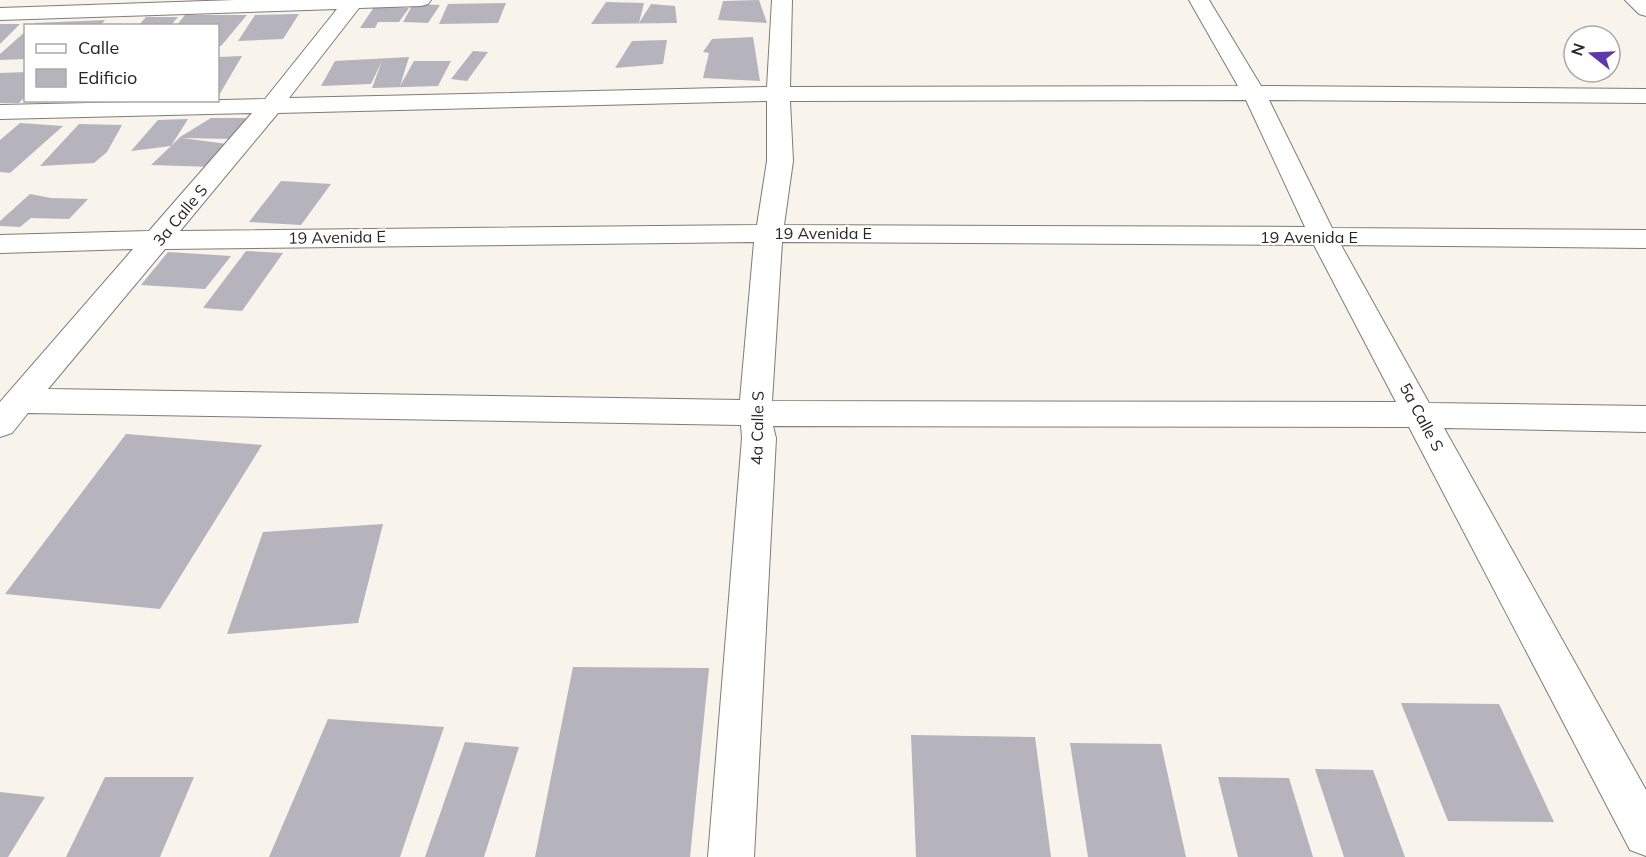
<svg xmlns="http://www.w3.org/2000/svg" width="1646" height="857" font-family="Mulish,sans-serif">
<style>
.building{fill:#b5b3bc}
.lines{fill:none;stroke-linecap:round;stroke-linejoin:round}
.street-casing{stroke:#807c75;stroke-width:2}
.street{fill:#fff;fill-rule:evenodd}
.labels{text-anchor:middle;stroke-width:4.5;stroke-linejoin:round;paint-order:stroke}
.street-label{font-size:16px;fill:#292724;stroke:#fff}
</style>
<rect width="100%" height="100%" fill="#f8f3eb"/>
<g class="building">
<polygon points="759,0 767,23 718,20 723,1"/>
<polygon points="606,2 644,3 639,23 651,4 675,6 677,23 591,24"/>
<polygon points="506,3 498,23 439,24 448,4"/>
<polygon points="413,4 440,5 428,23 403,22"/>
<polygon points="374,7 409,8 399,22 378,22 375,28 360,28"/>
<polygon points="299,14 283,39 238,41 255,15"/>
<polygon points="185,15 247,15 221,46 218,46 218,26 176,26"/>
<polygon points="146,17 178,17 170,26 138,26"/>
<polygon points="105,20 100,26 32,26 35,23"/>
<polygon points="0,24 20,24 0,44"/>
<polygon points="26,31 26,59 0,60 0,54"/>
<polygon points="753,37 760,81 703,78 709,53 703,52 712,39"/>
<polygon points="667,40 663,64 615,68 632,41"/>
<polygon points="473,51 488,52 467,81 451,79"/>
<polygon points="242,56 218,97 218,57"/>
<polygon points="409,57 400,86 414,61 451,61 438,86 372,88 382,61 371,84 321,86 335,61"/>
<polygon points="26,72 26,96 19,103 0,103 0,73"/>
<polygon points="211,118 246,118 236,139 182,138 227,144 213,167 151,165 171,146 131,151 158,120 188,119 171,146 180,137"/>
<polygon points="20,123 63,126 10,173 0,172 0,140"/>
<polygon points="79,124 122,125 107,152 94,163 40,166"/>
<polygon points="281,181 331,184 301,225 249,222"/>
<polygon points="30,194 51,198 88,199 69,219 31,218 20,227 0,226 0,221"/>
<polygon points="246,251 283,253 242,311 203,308"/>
<polygon points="168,252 231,256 205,289 141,285"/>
<polygon points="126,434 262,445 160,609 5,594"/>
<polygon points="383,524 358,623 227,634 263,532"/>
<polygon points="573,667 709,668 690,857 535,857"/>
<polygon points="1401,703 1499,704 1554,822 1448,821"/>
<polygon points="328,719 444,727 400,857 269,857"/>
<polygon points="911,735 1035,737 1051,857 916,857"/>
<polygon points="465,742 519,747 484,857 425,857"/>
<polygon points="1070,743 1161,744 1186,857 1088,857"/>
<polygon points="1315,769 1373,770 1405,857 1344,857"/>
<polygon points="105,777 194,777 160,857 66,857"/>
<polygon points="1218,777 1289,778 1313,857 1238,857"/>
<polygon points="0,792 45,797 8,857 0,857"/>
</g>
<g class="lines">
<defs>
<g id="street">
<path d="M235,0h196l-3,4 -7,2 -62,2 -70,90 478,-11 5,-87h20l-2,87 448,-1 -49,-86h20l52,86 385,3v14l-377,-3 63,128 314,2v18l-305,-3 88,158 217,3v26l-202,-4 202,362v66l-16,-6 -221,-423 -636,-1 3,12 -22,419h-46l34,-419 -1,-13 -713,-12 -16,20 -12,4v-35l133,-153 -133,4v-18l149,-4 103,-118 -252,6v-14l265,-6 72,-90 -337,11v-12zM1246,100l59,127 -521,-2 9,-64 -3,-60zM767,101v60l-10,64 -577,6 98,-118zM754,242l-14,158 -692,-11 117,-140zM782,242l532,3 82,157 -624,-1z"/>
<polygon points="1625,0 1646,0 1646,16 1639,14"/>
</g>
</defs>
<use href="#street" class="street-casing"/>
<use href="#street" class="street"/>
</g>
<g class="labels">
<g class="street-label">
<text transform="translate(180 215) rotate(-50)" y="6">3a Calle S</text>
<text x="823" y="239">19 Avenida E</text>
<text transform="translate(337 237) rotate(-1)" y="6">19 Avenida E</text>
<text x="1309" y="243">19 Avenida E</text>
<text transform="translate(1422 417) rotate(62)" y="6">5a Calle S</text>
<text transform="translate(757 428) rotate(-89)" y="6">4a Calle S</text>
</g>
</g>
<rect x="24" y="24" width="195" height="78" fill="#ffffff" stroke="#a9a9a7" stroke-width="1.5"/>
<rect x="36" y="44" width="30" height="9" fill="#ffffff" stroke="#a9a9a7" stroke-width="1.5"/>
<text x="78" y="54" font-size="18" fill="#292724">Calle</text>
<rect x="36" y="69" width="30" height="18" fill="#b5b3bc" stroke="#a9a9a7" stroke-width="1.5"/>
<text x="78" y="84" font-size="18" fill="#292724">Edificio</text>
<g transform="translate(1592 54) rotate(288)"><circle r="28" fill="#ffffff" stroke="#a9a9a7" stroke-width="1.5"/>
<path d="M0-4.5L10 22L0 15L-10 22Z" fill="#5e36ae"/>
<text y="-9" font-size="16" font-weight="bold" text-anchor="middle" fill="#292724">N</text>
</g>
</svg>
